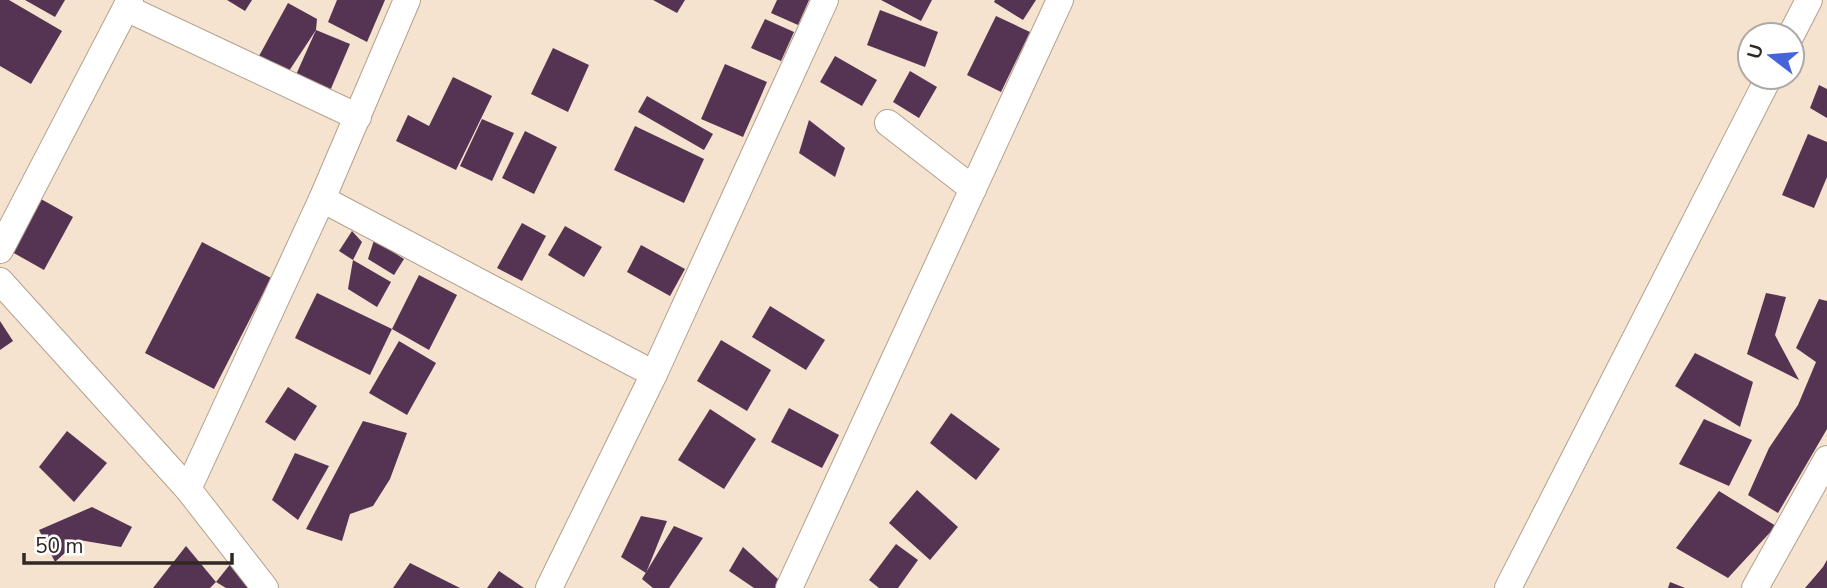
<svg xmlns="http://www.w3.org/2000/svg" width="1827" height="588" font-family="'Nunito Sans',sans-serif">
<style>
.building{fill:#553352}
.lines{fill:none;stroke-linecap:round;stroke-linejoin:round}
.minor-casing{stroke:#b2a08d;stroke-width:28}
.minor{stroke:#fff;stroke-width:26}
</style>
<rect width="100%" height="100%" fill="#f6e3cf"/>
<g class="building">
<polygon points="0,0 9,0 62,31 31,84 0,66"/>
<polygon points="25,0 65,0 55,17"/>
<polygon points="227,0 252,0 245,11"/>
<polygon points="337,0 385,0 367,42 328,22"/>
<polygon points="653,0 685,0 677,13"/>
<polygon points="777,0 809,0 798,25 771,13"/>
<polygon points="881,0 932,0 921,21"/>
<polygon points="995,0 1036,0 1023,20 994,2"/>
<polygon points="288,3 317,19 316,30 289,71 259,56"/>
<polygon points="880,10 938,32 925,67 867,45"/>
<polygon points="996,16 1030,32 1001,92 967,75"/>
<polygon points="765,19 794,32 781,61 751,48"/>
<polygon points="316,30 350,44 330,91 295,77"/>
<polygon points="553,48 589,65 568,112 531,94"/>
<polygon points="835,56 877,80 862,106 820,82"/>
<polygon points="725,64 767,82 743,137 701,119"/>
<polygon points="910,71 937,87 919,118 893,102"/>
<polygon points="453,77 492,96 456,170 396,141 408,115 429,126"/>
<polygon points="1819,85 1827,89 1827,118 1810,108"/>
<polygon points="647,96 713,134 704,150 638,112"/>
<polygon points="482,119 514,133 492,181 460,166"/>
<polygon points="809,120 845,148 835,177 799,153"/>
<polygon points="635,126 704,159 684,203 614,170"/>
<polygon points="525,131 557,147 534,194 502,178"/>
<polygon points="1808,134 1827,142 1827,177 1814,208 1782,195"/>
<polygon points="41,199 73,217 44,270 12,252"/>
<polygon points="522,223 546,236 522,281 497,268"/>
<polygon points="565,226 602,247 584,277 548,255"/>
<polygon points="352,231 362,242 353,260 339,251"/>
<polygon points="374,240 404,259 394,275 368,259"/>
<polygon points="202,242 271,278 214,389 145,353"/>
<polygon points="641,245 685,269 670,296 627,272"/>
<polygon points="353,260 391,282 377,307 348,289"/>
<polygon points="419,275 457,295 429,350 392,329"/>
<polygon points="317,293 392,329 370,375 295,338"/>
<polygon points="1766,293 1786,297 1775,335 1799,380 1747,354"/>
<polygon points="1819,299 1827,301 1827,429 1778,513 1748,495 1769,448 1798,405 1816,362 1796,348"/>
<polygon points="770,306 825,340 806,370 752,337"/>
<polygon points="0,321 13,341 0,350"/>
<polygon points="721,340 771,370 747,411 697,381"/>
<polygon points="399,341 436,363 407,415 369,393"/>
<polygon points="1695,353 1753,382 1740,427 1675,386"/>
<polygon points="288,387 317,406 295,441 265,422"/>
<polygon points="789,408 839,435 822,468 771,442"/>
<polygon points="710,409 756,439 724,489 678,460"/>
<polygon points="951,413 1000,449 976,480 930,443"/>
<polygon points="1704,419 1752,440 1729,486 1679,464"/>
<polygon points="363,421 407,433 390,479 373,506 350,514 342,541 306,529"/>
<polygon points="67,431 107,463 74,502 39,467"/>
<polygon points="295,453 329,466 298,520 272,500"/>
<polygon points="917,490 958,527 930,560 889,523"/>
<polygon points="1719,491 1776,526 1728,578 1676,548"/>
<polygon points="92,507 132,527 121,547 79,540 55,562 39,530"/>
<polygon points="641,516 667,521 646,573 621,557"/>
<polygon points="674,526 703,538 669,588 653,588 642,579"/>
<polygon points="896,544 918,560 898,588 879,588 869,580"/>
<polygon points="186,546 216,582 210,588 153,588"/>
<polygon points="743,547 779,580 780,588 754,588 729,571"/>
<polygon points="1827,560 1827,588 1805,588 1823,567"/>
<polygon points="232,562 251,588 226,588 216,582"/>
<polygon points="410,563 460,588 393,588"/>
<polygon points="499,571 524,588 487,588"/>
<polygon points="1670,582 1685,588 1668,588"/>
</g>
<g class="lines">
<defs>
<g id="minor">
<polyline points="126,8 358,117"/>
<polyline points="1791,35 1809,0"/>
<polyline points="888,123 973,189"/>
<polyline points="322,199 654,374"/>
<polyline points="0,250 130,0"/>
<polyline points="0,281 188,489 265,588"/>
<polyline points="188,489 322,199 407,0"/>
<polyline points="549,588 654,374 825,0"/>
<polyline points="789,588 1060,0"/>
<polyline points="1508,588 1769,77"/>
<polyline points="1755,588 1827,459"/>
</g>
</defs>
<use href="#minor" class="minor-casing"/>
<use href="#minor" class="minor"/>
</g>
<g transform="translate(1771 56) rotate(286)"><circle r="33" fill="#ffffff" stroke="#aca9a6" stroke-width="2"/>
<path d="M0-5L12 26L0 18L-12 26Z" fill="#4665d8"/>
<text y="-10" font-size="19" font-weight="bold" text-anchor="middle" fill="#302921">U</text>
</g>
<path d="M24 553v10h208v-10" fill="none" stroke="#302921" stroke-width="3.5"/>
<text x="35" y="553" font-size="21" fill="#302921" stroke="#ffffff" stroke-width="5" paint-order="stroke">50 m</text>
</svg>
